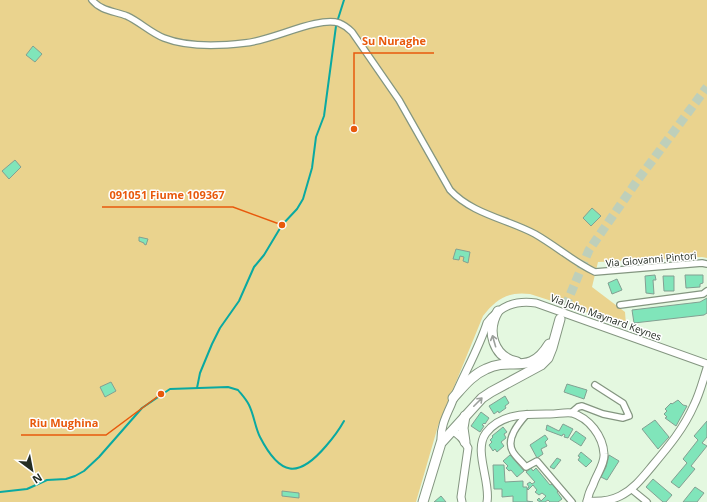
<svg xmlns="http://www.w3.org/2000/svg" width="707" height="502" font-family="'Open Sans',sans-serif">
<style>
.green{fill:#ead38e}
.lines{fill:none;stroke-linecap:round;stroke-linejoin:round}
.stream{stroke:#0aa9a1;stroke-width:2}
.building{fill:#80e5ba;stroke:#83a092}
.primary-tunnel{stroke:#becfba;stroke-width:9;stroke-dasharray:9 4.5;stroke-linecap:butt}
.minor-casing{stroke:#849680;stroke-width:8}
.tertiary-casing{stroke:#849680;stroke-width:9}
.primary-casing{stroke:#849680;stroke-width:11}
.minor{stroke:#fff;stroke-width:5.5}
.tertiary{stroke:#fff;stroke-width:7}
.primary{stroke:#fff;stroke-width:9}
.oneway{stroke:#9ca09c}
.labels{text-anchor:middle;stroke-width:3;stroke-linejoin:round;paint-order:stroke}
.street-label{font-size:10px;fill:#242c23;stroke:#fff}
.leader{fill:none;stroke:#e8590c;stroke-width:1.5}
.callout-dot{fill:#e8590c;stroke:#fff;stroke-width:1.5}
.callout-label{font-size:11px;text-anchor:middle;font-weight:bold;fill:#e8590c;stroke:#fff;stroke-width:3;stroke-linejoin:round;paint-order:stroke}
</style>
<rect width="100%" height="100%" fill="#e4f8e0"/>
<path class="green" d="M0,0h707v258l-5,-1 -104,5 -6,25 33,25 1,13 -96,-31c-21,-3 -34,5 -47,22l-45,110 -22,76h-416z"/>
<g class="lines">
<g class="stream">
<polyline points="338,19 344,0"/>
<polyline points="197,388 200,373 212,344 220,328 239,301 254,267 264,255 282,225 297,209 303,199 312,168 316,137 324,116 336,26"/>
<path d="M0,492l27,-3 20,-9 19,-1 9,-3 9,-5 15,-14 43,-49 28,-19 58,-2 10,3c4,5 8,9 11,15 5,10 6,22 11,32 20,39 38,42 66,9 7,-8 13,-16 18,-25"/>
</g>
</g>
<g class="building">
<polygon points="33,46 42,54 35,62 26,55"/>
<polygon points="15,160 21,167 9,179 2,171"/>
<polygon points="592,208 601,216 591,226 583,218"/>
<polygon points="139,237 148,239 146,245 144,244 144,243 139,241"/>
<polygon points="456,249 470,252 468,263 463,261 464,257 460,256 459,260 453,259"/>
<polygon points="655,275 656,280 653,280 654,294 646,293 645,276"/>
<polygon points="685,275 703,275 703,283 700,284 700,287 686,288"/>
<polygon points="663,276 674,276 674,291 664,291"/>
<polygon points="617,279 622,290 612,294 608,283"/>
<polygon points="707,298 707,313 704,315 634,323 632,310 700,302"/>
<polygon points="111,382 116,391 105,397 100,387"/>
<polygon points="567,384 587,390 584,399 564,392"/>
<polygon points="505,396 509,403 505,406 506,408 499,413 498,411 494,414 489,406"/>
<polygon points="678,400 683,405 687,406 676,426 665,418 667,417 664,414 667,411 665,409 671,403 672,404"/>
<polygon points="481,412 489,418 485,424 484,423 482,425 484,426 480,432 471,426"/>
<polygon points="655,420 669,437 658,449 642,429"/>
<polygon points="707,421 707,437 702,443 707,446 691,466 695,469 679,488 671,482 687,463 683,459 698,440 694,436"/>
<polygon points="563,424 573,429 568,438 564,437 565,435 563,434 562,436 546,430 547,425 559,431"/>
<polygon points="503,427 507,432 504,434 506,438 501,442 504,446 497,452 495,449 493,451 489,445 492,442 490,440 493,437 492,436"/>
<polygon points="576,431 586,438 581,446 570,439"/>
<polygon points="545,435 548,439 545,442 547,446 541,449 543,454 537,458 530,445"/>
<polygon points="581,452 592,461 586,467 578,460 580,457 578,456"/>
<polygon points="510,455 524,471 517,477 511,470 509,471 506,468 508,466 503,461"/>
<polygon points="609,455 619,461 607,480 601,477 606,467"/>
<polygon points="557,458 561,460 554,469 550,467"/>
<polygon points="493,465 504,465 505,482 523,481 523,487 527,487 527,501 533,502 513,502 513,496 502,497 502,489 494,489"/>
<polygon points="531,468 533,471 536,468 550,485 552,484 558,491 557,492 562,499 558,502 550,502 548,500 545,502 540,502 537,500 539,498 541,501 546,496 542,493 539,495 535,492 537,490 533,485 528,490 527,489 529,487 527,484 530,482 532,484 535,482 526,472"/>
<polygon points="653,479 672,495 666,502 663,502 646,487"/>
<polygon points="695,487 704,493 697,502 683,502"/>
<polygon points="282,491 299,493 299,498 282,496"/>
<polygon points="441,496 446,502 434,502"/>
</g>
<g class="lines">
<polyline class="primary-tunnel" points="560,319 589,250 637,181 707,87"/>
<defs>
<g id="minor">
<path d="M92,0c9,11 22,11 35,16 13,6 24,17 37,22 23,9 56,8 81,5 26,-2 73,-27 94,-20 5,2 9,5 13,9l47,68 51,90c22,24 57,29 85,44 21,12 39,28 60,38l107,-9 5,1"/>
<polyline points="620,305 703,294 707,291"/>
<polyline points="571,413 578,407 582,406 603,414 623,418 629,416 623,403 595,385"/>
<path d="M527,414c-8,9 -22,25 -14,38 3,5 9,10 13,15l11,-6 35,41"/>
<polyline points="631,489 647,502"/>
</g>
<g id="tertiary">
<path d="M452,431c8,3 12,9 16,17l-7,49 1,5"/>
<path d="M441,443c-1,-14 4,-25 10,-38 11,-28 27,-54 36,-82 13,-17 28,-23 49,-20l171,61"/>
<path d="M587,501c11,1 23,0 33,-5 14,-7 23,-19 33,-31 16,-19 31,-37 41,-60 6,-12 9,-25 13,-37"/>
<path d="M487,502c4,-20 -14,-52 -1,-69 15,-20 41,-19 64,-19 7,0 15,-2 22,-1 17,5 31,23 32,41 1,10 -8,21 -11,31 -3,5 -5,11 -6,17"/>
</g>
<g id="primary">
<path d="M498,311c-12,20 -5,46 19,51"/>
<path d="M453,398c10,-11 19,-23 33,-29 26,-13 43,8 63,-25"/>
<polyline points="465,416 463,428 465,442"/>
<polyline points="423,502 441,443 482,398 491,392 541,365 548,358 552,348 560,319"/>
</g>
</defs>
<use href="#minor" class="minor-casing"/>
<use href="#tertiary" class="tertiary-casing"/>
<use href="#primary" class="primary-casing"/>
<use href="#minor" class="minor"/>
<use href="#tertiary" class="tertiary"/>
<use href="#primary" class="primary"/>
</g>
<defs><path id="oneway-shaft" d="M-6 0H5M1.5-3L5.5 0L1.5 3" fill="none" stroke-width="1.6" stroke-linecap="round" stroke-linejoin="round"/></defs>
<g class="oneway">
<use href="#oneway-shaft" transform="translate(494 341) rotate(-106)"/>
<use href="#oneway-shaft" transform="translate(478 402) rotate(-45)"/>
</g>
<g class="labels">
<g class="street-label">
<text transform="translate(651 259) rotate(-5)" y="4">Via Giovanni Pintori</text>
<text transform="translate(606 317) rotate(20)" y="4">Via John Maynard Keynes</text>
</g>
</g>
<path class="leader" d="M354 129L354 53H434M282 225L233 207H102M161 394L106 435H21"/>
<g class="callout-dot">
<circle cx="354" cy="129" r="4"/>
<circle cx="282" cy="225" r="4"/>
<circle cx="161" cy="394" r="4"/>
</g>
<g class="callout-label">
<text x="394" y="45">Su Nuraghe</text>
<text x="167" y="199">091051 Fiume 109367</text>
<text x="64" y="427">Riu Mughina</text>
</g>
<g transform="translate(32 470) rotate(148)" stroke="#ffffff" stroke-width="3" paint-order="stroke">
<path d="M0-3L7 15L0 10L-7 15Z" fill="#242c23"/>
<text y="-6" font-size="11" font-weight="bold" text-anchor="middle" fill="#242c23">N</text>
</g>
</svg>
